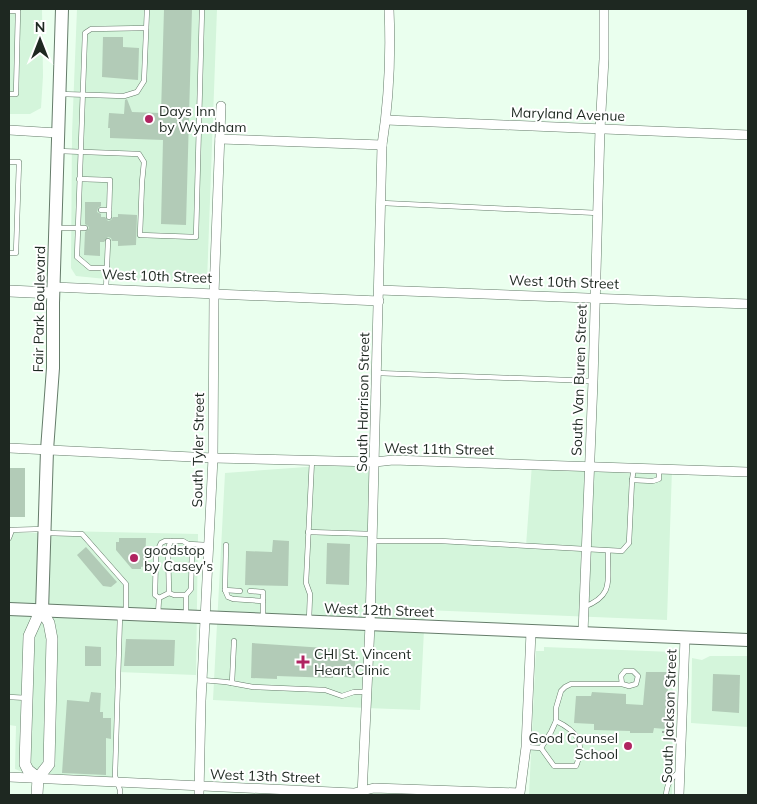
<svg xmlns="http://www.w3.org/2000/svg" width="757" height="804" font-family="Mulish,sans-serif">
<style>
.built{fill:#d4f5db}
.building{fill:#b2cbb7}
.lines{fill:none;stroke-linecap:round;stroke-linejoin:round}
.service-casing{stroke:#657c6a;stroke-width:5.5}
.minor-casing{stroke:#657c6a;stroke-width:10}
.tertiary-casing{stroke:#657c6a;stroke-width:12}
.secondary-casing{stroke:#657c6a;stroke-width:14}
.path{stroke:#9daea1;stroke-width:2;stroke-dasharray:2.5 2.5;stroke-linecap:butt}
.service{stroke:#fff;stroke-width:4.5}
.minor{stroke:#fff;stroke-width:9}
.tertiary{stroke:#fff;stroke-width:11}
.secondary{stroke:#fff;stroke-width:12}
.poi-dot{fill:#b02461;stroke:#fff;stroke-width:2}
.labels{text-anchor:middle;stroke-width:4;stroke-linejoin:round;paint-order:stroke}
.poi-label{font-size:14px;fill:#1e2821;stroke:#fff;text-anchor:start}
.street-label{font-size:14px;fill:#1e2821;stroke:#fff}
</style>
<rect width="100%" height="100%" fill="#eaffee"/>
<g class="built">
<polygon points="9,9 42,9 43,76 41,108 30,114 9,114"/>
<polygon points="77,9 217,9 207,282 106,279 76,276 71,268 72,134"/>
<polygon points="375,462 373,541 441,541 526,546 532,464 672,469 667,620 425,610 420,710 366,708 213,700 225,473"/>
<polygon points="62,531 198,534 196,675 118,672 115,776 117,783 38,778 15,769 16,726 9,725 9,533 49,533"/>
<polygon points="544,647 673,652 672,795 529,795 536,651 544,651"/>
<polygon points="710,656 748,656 748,727 691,723 692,658 702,660"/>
</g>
<g class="building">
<polygon points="164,9 192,9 186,225 161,224 163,140 110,138 110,128 108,128 109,113 124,114 125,100 127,99 132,112 161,113"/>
<polygon points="103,37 123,37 123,47 139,48 138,80 102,77"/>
<polygon points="85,202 101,202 101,206 98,208 97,212 101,214 101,217 105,217 108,221 111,220 113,217 118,217 118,214 137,215 136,245 118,246 118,241 112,241 111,238 108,237 104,242 100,242 100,256 84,255 85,232 89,228 88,226 85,224"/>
<rect x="9" y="468" width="16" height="49"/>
<polygon points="119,538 146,538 145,566 141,567 141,569 132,569 116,550 116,542 119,542"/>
<polygon points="273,540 289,541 288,586 245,585 246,551 272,552"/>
<polygon points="327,543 350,544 349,585 326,584"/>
<polygon points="86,547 117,582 111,587 103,586 77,555"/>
<polygon points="126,639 175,640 174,666 124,666"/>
<polygon points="252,643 340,649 341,651 355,652 355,678 333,676 333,678 277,676 277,679 251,678"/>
<polygon points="85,646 101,647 101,666 85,666"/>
<polygon points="646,672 669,672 665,729 654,728 653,733 630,733 630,731 594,730 594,724 574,723 576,696 591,696 592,692 626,694 626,704 643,705"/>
<polygon points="713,674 740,675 739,713 712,711"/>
<polygon points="91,692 101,693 100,712 103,712 103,718 111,718 111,739 106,738 106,775 62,773 67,700 89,702"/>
</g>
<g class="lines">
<defs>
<g id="service">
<polyline points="9,11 18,11 16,94 9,94"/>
<polyline points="60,94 124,96 137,92 144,81 147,9"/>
<polyline points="58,151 139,154 144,162 142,182 140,235 196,237 202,9"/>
<polyline points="9,162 19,162 16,253 9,253"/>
<polyline points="79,179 110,180 109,217"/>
<polyline points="382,203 598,213"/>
<polyline points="101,210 109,210"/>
<polyline points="56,228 78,228 85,33 91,29 146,28"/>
<polyline points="85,228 78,228 77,257 90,268 107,268"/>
<polyline points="106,290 108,241"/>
<polyline points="377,373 593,381"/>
<polyline points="632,480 653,481 659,479 659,469"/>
<polyline points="9,530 43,529"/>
<polyline points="308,532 372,534"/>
<polyline points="46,533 82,534 126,584 126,613"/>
<polyline points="9,538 12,530"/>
<polyline points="372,541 441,541 622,551 629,543 632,480 634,468"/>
<polyline points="188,544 208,545"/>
<polyline points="226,545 225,590 240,591"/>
<polyline points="225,590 228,597 233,599 263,601"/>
<polyline points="250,591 263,592 263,619"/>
<polyline points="169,593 168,548 171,541"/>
<polyline points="159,598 169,593 174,595 186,595"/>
<path d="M584,607c31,-12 23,-27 24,-55"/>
<polyline points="120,615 115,776 120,790 120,795"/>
<polyline points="158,615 159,598 155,595 156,554 161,543 165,541 183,541 188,544 192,550 191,589 186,595 186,615"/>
<polyline points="309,621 310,594 306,583 312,460"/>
<polyline points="202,680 226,682 253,687 325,690 342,696 354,692 366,692"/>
<polyline points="232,683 234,641"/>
<polyline points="9,697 27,698"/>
<path d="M526,747l15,1 13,18h22c10,-23 1,-35 -20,-45"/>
<polyline points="541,748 551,732 556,721 556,708 561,691 565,687 571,684 622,684 629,686 636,684 638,676 633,671 625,671 621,676 622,684"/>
<path d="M666,795c1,-11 4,-16 13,-23"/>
</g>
<g id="minor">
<polyline points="386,120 748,135"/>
<polyline points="9,130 58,133"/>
<polyline points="220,139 382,145"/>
<polyline points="54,287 379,301"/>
<polyline points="379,290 748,304"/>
<polyline points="9,448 213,458 375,462 393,460 748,472"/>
<polyline points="583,633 593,381 600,129 604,59 604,9"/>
<polyline points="9,777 354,793 374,788 520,793 526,747 531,632"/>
<polyline points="199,795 201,701 213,458 214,294 221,106"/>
<path d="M362,795l8,-170 12,-480c7,-45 9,-91 7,-136"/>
<polyline points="679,795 685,638"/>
</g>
<g id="tertiary">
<polyline points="9,291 53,293"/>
<polyline points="37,795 38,778 49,764 52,639 49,623 42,611 38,616 29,636 25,764 28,770 38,778"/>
</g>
<g id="secondary">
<polyline points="9,609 748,640"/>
<polyline points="42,611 47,450 53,368 53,303 62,9"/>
</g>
</defs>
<use href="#service" class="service-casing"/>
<use href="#minor" class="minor-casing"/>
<use href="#tertiary" class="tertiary-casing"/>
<use href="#secondary" class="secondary-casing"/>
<polyline class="path" points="662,732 673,732"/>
<use href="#service" class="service"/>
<use href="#minor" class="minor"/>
<use href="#tertiary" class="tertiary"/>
<use href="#secondary" class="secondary"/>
</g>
<g class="poi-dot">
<circle cx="149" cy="119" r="5"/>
<circle cx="134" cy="558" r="5"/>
<path d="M300.5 654.5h5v5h5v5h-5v5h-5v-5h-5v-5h5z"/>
<circle cx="628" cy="746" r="5"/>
</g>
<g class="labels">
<g class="poi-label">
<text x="159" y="116">Days Inn<tspan x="159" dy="16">by Wyndham</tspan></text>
<text x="144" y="555">goodstop<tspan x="144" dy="16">by Casey's</tspan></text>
<text x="314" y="659">CHI St. Vincent<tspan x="314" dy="16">Heart Clinic</tspan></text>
<text x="618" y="743" text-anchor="end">Good Counsel<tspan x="618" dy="16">School</tspan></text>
</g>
<g class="street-label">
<text transform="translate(568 114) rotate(2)" y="5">Maryland Avenue</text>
<text transform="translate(157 276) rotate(2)" y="5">West 10th Street</text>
<text transform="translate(564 282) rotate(2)" y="5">West 10th Street</text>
<text transform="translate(39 309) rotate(-89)" y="5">Fair Park Boulevard</text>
<text transform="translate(579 380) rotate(-88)" y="5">South Van Buren Street</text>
<text transform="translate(363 402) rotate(-89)" y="5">South Harrison Street</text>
<text transform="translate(439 449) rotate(1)" y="5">West 11th Street</text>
<text transform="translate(198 450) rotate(-89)" y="5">South Tyler Street</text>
<text transform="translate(379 610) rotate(2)" y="5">West 12th Street</text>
<text transform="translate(669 716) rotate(-88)" y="5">South Jackson Street</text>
<text transform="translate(265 776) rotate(2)" y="5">West 13th Street</text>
</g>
</g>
<rect width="757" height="804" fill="none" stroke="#1e2821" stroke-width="20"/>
<g transform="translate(40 40)" stroke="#ffffff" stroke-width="4" paint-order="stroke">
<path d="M0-4L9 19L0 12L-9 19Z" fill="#1e2821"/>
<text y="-8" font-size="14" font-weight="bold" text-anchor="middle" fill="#1e2821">N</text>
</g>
</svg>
